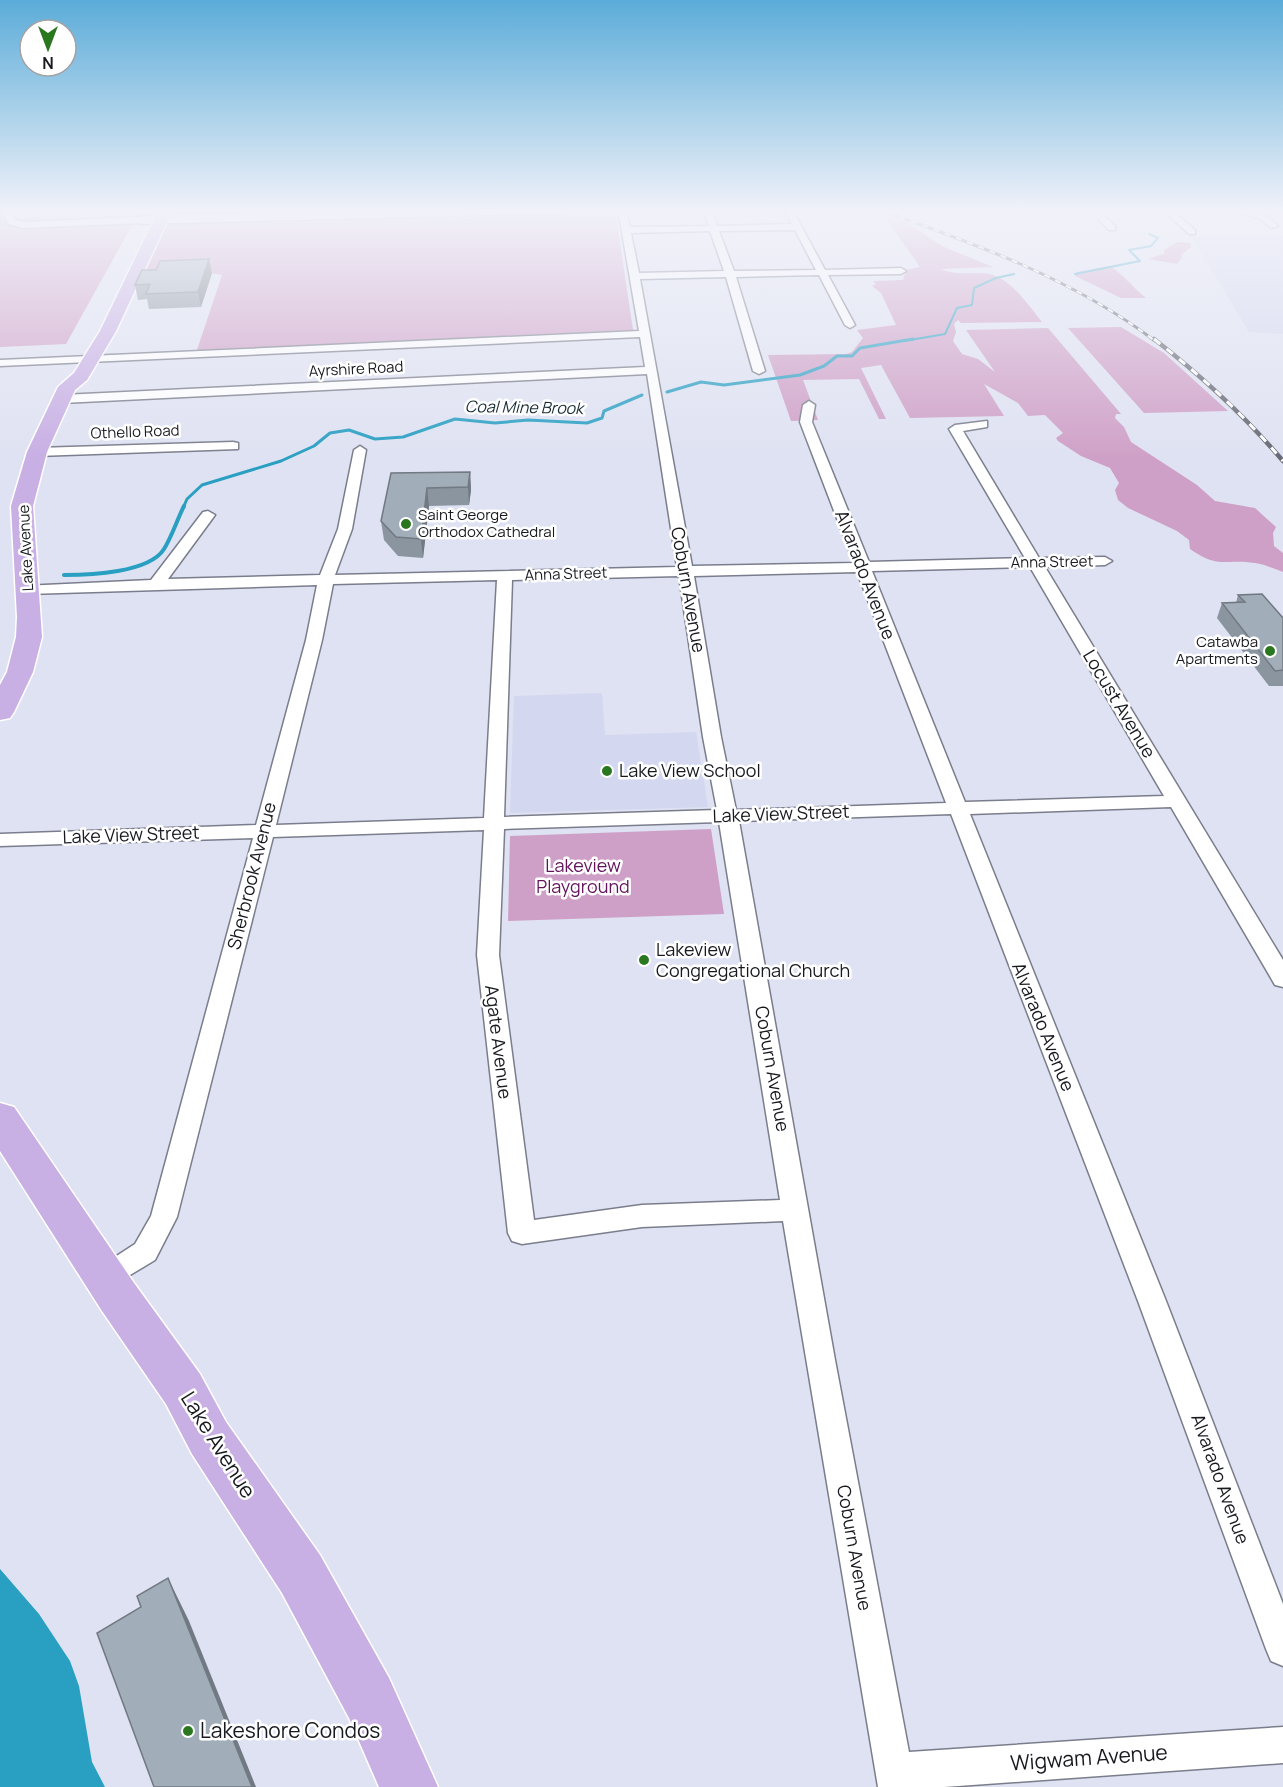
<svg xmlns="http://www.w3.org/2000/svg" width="1283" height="1787" font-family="Manrope,sans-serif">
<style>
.built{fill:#d3d7ef}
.green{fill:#cfa0c7}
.water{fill:#299fc2}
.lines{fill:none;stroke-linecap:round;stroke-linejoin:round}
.stream-far2{stroke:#299fc2;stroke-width:2}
.stream-far1{stroke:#299fc2;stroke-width:3}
.stream{stroke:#299fc2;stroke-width:4}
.minor-casing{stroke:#7a7d8b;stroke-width:3}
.secondary-casing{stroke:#7a7d8b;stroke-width:3}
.primary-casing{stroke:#fff;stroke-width:3}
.minor{fill:#fff;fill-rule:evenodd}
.secondary{fill:#fff;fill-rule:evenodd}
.primary{fill:#c8afe4;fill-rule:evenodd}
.rail-far1-casing{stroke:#676973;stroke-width:3}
.rail-casing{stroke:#676973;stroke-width:4.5}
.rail-far1{stroke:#fff;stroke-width:2;stroke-dasharray:6;stroke-linecap:butt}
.rail{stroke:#fff;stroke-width:3;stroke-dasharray:8;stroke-linecap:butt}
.wall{fill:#8a959f}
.shaded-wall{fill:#717982}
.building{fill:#a1adb9;stroke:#717982;stroke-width:1.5}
.poi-dot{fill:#2a771f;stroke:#fff;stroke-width:2}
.labels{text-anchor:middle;stroke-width:5;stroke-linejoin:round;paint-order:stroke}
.far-street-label{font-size:15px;fill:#18191f;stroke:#fff}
.far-poi-label{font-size:15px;fill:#18191f;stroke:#fff;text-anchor:start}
.far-water-label{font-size:16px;font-style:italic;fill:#1a2d34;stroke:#fff}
.street-label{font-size:18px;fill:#18191f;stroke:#fff}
.poi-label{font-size:18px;fill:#18191f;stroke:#fff;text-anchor:start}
.park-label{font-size:18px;fill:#63135c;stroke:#fff}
.near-street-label{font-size:21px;fill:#18191f;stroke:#fff}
.near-poi-label{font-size:21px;fill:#18191f;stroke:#fff;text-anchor:start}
</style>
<rect width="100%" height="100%" fill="#dfe2f2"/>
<g class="built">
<polygon points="1191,236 1283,236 1283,334 1249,332"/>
<polygon points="602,693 605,735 696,732 708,807 510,813 514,696"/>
</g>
<g class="green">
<polygon points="0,209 141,209 66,344 0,347"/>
<polygon points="171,209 615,209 633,330 197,350 222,275 198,271 142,274"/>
<path d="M884,216l23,6 35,24 51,21 -52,2c13,6 27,4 41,4 27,1 44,30 60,49l-81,1 -3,-3 -4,4 2,8 -3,9 9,13 16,5 17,13 -29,-42 82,-2 73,86h-5l-1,4 9,9 7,15 66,43 18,16 40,7 21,19 -3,6 1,13 9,7v19c-9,-3 -19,-8 -28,-9 -31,-5 -35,7 -65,-14l-1,-9 -12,-9 -49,-23 -10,-8 -3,-10 4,-7 -9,-15 -29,-12 -23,-15 -2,-3 7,-5 -18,-18 -17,1 -10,-13 -34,-19 20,32 -94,2 -29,-53 -20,3 25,51h-7l-20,-40 -56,1 15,40 -27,1 -23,-66 78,-1 6,-2 11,-14 -6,-8 39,-5 -15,-32 -9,-7 4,-2 -3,-3 30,-1 3,-10 14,-3z"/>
<polygon points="1177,242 1190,243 1191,247 1181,255 1182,258 1177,264 1148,259 1165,253 1164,250"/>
<path d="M1109,266c17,9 23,22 37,32h-25l-46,-22 2,-4z"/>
<polygon points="1121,327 1164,353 1228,411 1144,413 1068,328"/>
<polygon points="711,829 724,914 508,921 510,836"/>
</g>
<polygon class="water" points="0,1569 39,1614 70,1661 79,1686 92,1762 105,1787 0,1787"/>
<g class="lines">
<g class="stream-far2">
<polyline points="1075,274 1140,261 1129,250 1151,246 1158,238 1149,234"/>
<polyline points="904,341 945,334 957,308 972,305 974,288 996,278 1014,274"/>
</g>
<g class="stream-far1">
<polyline points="667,392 701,382 724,385 800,375 824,366 837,356 852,356 860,348 913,339"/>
<polyline points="183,508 187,499 202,485 281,461 314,446 330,433 349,430 375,439 403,437 455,419 495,423 528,420 587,423 602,418 604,411 642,395"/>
</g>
<path class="stream" d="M64,575c25,0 85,-2 100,-26 8,-13 13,-29 20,-43"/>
<defs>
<g id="minor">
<polygon points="2,209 10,209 15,220 23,222 141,217 145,220 141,223 23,228 8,224"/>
<path d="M618,209h8l4,18 79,-1 -6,-17h8l6,17 75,-2 -8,-15h8l33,61 76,-2 5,3 -5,3 -73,1 27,50 -5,3 -5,-3 -26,-50 -83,2 29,94 -6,3 -6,-3 -27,-94 -86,2 52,287 162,-3 -54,-141 3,-17 6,-4 6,4 -3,17 57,140 156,-4 -76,-129 6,-4 32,-4v6l-24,4 76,127 66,-1 7,4 -7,4 -60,2 238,393v27l-8,-2 -104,-178 -201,7 196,487 117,303v62l-12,-5 -5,-12 -128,-348 -187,-487 -212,7 96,539 74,392 374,-25v36l-339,24h-66l-95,-566 -141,6 -120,17 -10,-3 -4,-8 -31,-278 7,-125 -211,7 -96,380 -22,43 -50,30 -10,-4 -4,-8 4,-8 40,-26 16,-28 102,-378 -253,8v-12l256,-9 50,-185 11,-55 -289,9 -5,-2 -3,-3 3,-3 128,-6 52,-68 5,-1 7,4 -47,64 152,-4 18,-46 16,-79 6,-4 6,4 -14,79 -17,46 342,-8 -30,-193 -585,29 -6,-4 6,-4 583,-28 -5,-30 -640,29v-6l639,-29zM795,230l21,40 -82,1 -15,-40zM710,231l14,40 -85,2 -8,-40zM1030,567l134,229 -199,6 -93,-231zM857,572l89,231 -210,7 -15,-73 -27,-161zM679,576l24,161 14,73 -213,7 8,-237zM497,580l-13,238 -208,7 46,-185 11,-56zM719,822l61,378 -138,5 -108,15 -35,-265 5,-126z"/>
<polygon points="1088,209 1097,209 1115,226 1115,230 1109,230"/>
<polygon points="1162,209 1171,209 1195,230 1195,234 1189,234"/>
<path d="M1231,209c18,0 35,3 47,17l-7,2 -10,-9z"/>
<polygon points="233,442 238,443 238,449 37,456 31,452 37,448"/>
</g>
<polygon id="secondary" points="421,209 574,209 568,213 141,224 135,220 141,216"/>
<g id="primary">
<polygon points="159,209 173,209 116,331 87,380 75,390 47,452 33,506 42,637 33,672 14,712 10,718 0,720 0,685 7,672 16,637 17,617 11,506 27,452 58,387 74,373 100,331"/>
<polygon points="0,1103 14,1107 134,1283 200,1374 226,1422 320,1555 389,1678 438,1787 379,1787 349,1718 282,1593 192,1454 166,1404 102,1311 0,1151"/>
</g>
</defs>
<use href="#minor" class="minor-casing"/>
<use href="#secondary" class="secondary-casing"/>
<use href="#primary" class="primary-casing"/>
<use href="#minor" class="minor"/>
<use href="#secondary" class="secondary"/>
<use href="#primary" class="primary"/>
<defs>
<path id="rail-far1" d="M877,209c96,34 197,70 278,132"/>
<path id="rail" d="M1154,339c49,38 89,75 129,122"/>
</defs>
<use href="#rail-far1" class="rail-far1-casing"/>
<use href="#rail" class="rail-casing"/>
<use href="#rail-far1" class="rail-far1"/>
<use href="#rail" class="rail"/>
</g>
<g class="wall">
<polygon points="212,273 201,307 149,309 147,299 138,300 135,285"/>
<polygon points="470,472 471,490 469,505 429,506 423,558 398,556 384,540 381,521 391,473"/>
<polygon points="1238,595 1283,618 1283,686 1269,686 1217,618 1222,603 1236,603"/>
</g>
<g class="shaded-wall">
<polygon points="209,259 212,273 201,307 198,292"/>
<polygon points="470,472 471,490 469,505 468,487"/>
<polygon points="427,488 429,506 423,558 421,539"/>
<polygon points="168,1578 189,1621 256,1787 252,1787"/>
</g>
<g class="building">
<polygon points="209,259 198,292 146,294 150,284 135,285 142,270 156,270 160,261"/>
<polygon points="470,472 468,487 427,488 421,539 396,537 381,521 391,473"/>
<polygon points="1262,594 1283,618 1283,670 1275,671 1222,603 1245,602 1238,595"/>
<polygon points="168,1578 252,1787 154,1787 97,1633 141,1607 137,1596"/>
</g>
<linearGradient id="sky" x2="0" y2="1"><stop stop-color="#5bacd9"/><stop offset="0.46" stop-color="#f1f2f9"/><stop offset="1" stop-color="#f1f2f9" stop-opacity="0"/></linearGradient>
<rect width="1283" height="459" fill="url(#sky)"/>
<g class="poi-dot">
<circle cx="406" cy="524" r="6"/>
<circle cx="1270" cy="651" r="6"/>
<circle cx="607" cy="771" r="6"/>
<circle cx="644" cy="960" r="6"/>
<circle cx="188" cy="1731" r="6"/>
</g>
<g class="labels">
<g class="far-street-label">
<text transform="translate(356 369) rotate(-3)" y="5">Ayrshire Road</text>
<text transform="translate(135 432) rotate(-2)" y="5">Othello Road</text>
<text transform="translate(26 548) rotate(-93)" y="5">Lake Avenue</text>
<text transform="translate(1052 562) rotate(-1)" y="5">Anna Street</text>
<text transform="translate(566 574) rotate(-2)" y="5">Anna Street</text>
</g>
<g class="far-poi-label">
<text x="418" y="520">Saint George<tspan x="418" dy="17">Orthodox Cathedral</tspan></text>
<text x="1258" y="647" text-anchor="end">Catawba<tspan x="1258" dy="17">Apartments</tspan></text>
</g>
<g class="far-water-label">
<text transform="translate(524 407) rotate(1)" y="6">Coal Mine Brook</text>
</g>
<g class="street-label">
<text transform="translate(865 575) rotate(69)" y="6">Alvarado Avenue</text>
<text transform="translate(688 590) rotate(80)" y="6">Coburn Avenue</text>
<text transform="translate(1119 704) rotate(59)" y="6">Locust Avenue</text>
<text transform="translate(781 814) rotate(-2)" y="6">Lake View Street</text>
<text transform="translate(131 835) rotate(-2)" y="6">Lake View Street</text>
<text transform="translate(252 876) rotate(-76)" y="6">Sherbrook Avenue</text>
<text transform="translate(1043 1027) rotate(68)" y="6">Alvarado Avenue</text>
<text transform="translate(498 1042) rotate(83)" y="6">Agate Avenue</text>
<text transform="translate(772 1069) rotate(80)" y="6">Coburn Avenue</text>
<text transform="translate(1220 1479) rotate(70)" y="6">Alvarado Avenue</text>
<text transform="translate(854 1548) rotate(80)" y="6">Coburn Avenue</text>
</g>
<g class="poi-label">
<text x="619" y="777">Lake View School</text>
<text x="656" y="956">Lakeview<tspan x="656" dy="21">Congregational Church</tspan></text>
</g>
<g class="park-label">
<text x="583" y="872">Lakeview<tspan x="583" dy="21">Playground</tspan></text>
</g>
<g class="near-street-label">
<text transform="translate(218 1445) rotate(58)" y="7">Lake Avenue</text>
<text transform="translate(1089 1758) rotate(-4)" y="7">Wigwam Avenue</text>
</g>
<g class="near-poi-label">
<text x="200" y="1738">Lakeshore Condos</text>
</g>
</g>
<g transform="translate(48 48) rotate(180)"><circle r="28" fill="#ffffff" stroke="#a3a3a5" stroke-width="1.5"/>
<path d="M0-4.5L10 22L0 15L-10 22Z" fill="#2a771f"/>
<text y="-9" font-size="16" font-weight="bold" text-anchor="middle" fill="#18191f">N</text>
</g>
</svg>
